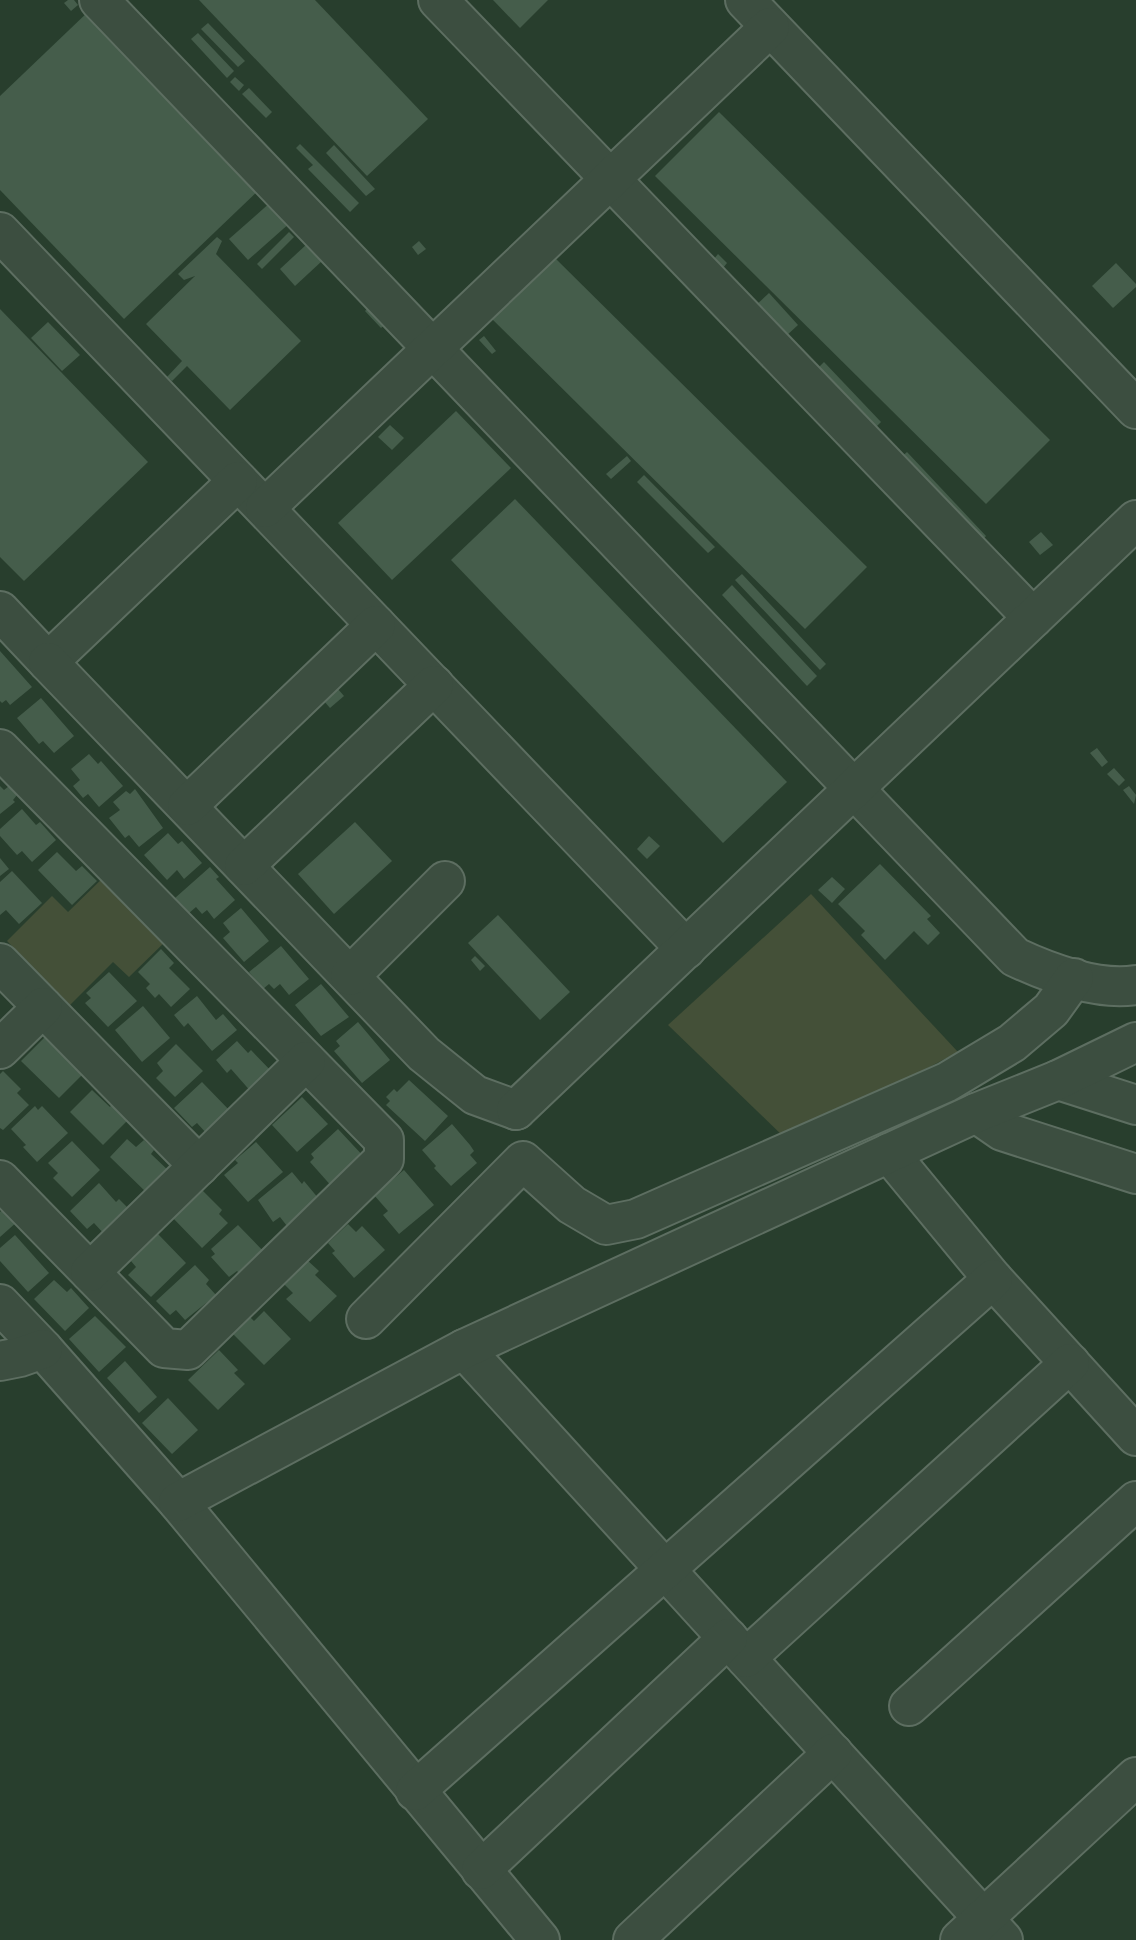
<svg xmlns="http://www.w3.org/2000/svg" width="1136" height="1940" font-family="'Titillium Web',sans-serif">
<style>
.green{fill:#445038}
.building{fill:#455d4b}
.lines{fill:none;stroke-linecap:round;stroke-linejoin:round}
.minor-casing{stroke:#5d6e61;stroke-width:42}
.minor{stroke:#3c4e40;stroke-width:38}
</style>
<rect width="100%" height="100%" fill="#283e2d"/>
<g class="green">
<polygon points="108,873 170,937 129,977 113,962 70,1005 7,941 52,896 68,912"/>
<polygon points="811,894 958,1052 788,1141 668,1025"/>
</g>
<g class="building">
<polygon points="68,0 74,0 78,5 71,11 64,3"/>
<polygon points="199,0 315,0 428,119 367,176"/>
<polygon points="493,0 548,0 520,28"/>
<polygon points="91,9 262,187 124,319 0,190 0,96"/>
<polygon points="208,23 245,61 238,67 201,29"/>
<polygon points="198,33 234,71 227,78 191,39"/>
<polygon points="235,77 244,85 239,91 230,82"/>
<polygon points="249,88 272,112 266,118 242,94"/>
<polygon points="719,112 1050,440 986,504 655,176"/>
<polygon points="300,144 359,203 350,212 308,169 313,165 296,148"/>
<polygon points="334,145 375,189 366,196 326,153"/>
<polygon points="272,201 291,222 248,260 229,239"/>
<polygon points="289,232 294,237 262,269 257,264"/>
<polygon points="217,237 222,241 216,254 301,341 230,410 187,366 172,381 167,377 182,361 146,324 195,276 184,280 178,274"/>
<polygon points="419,241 426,249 418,255 412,247"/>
<polygon points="307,244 322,261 295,286 280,269"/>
<polygon points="718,254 727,263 723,268 714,259"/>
<polygon points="553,256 867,567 805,629 491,318"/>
<polygon points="1116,263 1136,284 1136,287 1113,308 1092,286"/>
<polygon points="769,293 798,325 785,337 754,307"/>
<polygon points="374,302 391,319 381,328 365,311"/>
<polygon points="0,309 148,462 24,581 0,557"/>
<polygon points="48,322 80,355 62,371 31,338"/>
<polygon points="484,336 496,351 492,354 479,340"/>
<polygon points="824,362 881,422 872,431 815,371"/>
<polygon points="456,411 511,468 392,580 338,523"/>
<polygon points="390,425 404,438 392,450 378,437"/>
<polygon points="907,452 986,536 978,545 897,461"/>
<polygon points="627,456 631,461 611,479 606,474"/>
<polygon points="644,475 715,547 708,553 637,482"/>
<polygon points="515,499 787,782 723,843 451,560"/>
<polygon points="1041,532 1053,545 1040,555 1029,542"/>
<polygon points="742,574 826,664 820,670 735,580"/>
<polygon points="732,585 817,676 807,686 722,595"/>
<polygon points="0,651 32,687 10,705 6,700 2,703 0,701"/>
<polygon points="338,689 344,696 330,708 323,700"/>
<polygon points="41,698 74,736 54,753 43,741 39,744 17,718"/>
<polygon points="1097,748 1108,762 1102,767 1090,753"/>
<polygon points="89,754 98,764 101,761 123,786 99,807 88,794 83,798 73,786 80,780 71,769"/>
<polygon points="1114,768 1125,780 1119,786 1107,774"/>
<polygon points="0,786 4,790 9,786 17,795 13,800 15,802 0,814"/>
<polygon points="1129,786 1136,795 1134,804 1123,790"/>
<polygon points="135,789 163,828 139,847 129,835 125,838 109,818 120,810 113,802 126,791 130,794"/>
<polygon points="22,809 36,825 40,822 56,840 32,862 22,851 17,855 0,836 0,829"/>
<polygon points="355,822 392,861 334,914 298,874"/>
<polygon points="168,833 178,844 182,841 202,863 184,879 177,870 167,880 144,855"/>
<polygon points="649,836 660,846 647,859 637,849"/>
<polygon points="57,852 76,871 82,866 97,881 72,905 38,870"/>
<polygon points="0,858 9,869 0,876"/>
<polygon points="880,864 931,916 927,919 940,933 928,945 914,931 885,960 861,935 865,931 838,904"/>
<polygon points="210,867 219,877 216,879 235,900 214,919 207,910 202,914 196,907 189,913 175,898"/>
<polygon points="12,871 42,903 19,924 6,910 0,915 0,882"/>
<polygon points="832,877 845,889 832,903 818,890"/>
<polygon points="241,908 269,941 244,962 223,938 230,932 223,923"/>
<polygon points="498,915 570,992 540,1020 468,943"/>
<polygon points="281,946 309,979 289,995 280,984 274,989 269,984 263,989 249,972"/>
<polygon points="161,949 174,963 169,968 190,989 171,1007 159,994 155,998 146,988 150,984 138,972"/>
<polygon points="475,956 485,966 480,971 471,960"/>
<polygon points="109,972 137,1001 108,1027 85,1003 91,998 86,993"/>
<polygon points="321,984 349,1017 321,1036 295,1005"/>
<polygon points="197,996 216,1020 223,1014 237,1030 212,1051 188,1023 184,1027 174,1015"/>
<polygon points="143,1006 170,1038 142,1062 115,1030"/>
<polygon points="358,1022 390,1060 362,1083 334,1051 340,1046 336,1041"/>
<polygon points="45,1037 83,1074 59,1098 21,1061"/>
<polygon points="237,1041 248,1053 251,1050 275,1075 253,1094 231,1069 227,1073 216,1060"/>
<polygon points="176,1044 203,1071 175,1097 156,1078 163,1071 157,1063"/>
<polygon points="3,1071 21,1089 17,1093 29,1105 3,1130 0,1128 0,1074"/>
<polygon points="409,1080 448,1116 425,1141 386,1105 390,1101 386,1097 394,1089 397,1092"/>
<polygon points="202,1082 232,1113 208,1135 197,1123 192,1127 174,1108"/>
<polygon points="92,1090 110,1107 112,1104 128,1120 103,1145 70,1112"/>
<polygon points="302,1097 328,1124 297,1152 272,1125"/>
<polygon points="35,1106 38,1110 42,1106 68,1133 37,1162 23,1147 26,1145 11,1129"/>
<polygon points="452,1124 470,1145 474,1151 470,1155 477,1163 451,1186 434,1168 436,1166 422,1150"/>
<polygon points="338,1129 366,1159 334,1189 310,1162 314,1158 311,1154"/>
<polygon points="127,1139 136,1147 144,1140 154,1150 151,1154 171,1173 149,1195 110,1157"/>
<polygon points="72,1141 100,1170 72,1197 53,1178 58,1173 48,1163"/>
<polygon points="256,1142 283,1172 248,1202 224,1175 238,1163 235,1160"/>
<polygon points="404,1170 434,1205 399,1234 383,1215 388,1211 374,1195"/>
<polygon points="292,1172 302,1184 304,1181 319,1199 287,1226 280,1217 273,1222 258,1200"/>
<polygon points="99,1183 116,1202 119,1199 131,1211 105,1235 94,1223 87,1229 70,1211"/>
<polygon points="202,1190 222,1210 219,1214 228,1223 202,1248 172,1217"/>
<polygon points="5,1208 18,1221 0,1237 0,1212"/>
<polygon points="348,1224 356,1232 362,1226 385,1250 354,1278 332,1253 335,1251 328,1243"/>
<polygon points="238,1225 267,1255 243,1277 237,1271 229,1277 211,1257 215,1254 211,1249"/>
<polygon points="158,1234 186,1263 151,1297 128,1275 136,1267 131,1261"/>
<polygon points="15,1235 49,1273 28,1292 0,1261 0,1248"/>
<polygon points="307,1260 319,1271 315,1275 337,1296 310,1322 286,1299 293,1293 284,1284"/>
<polygon points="195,1265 209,1280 206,1284 216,1295 185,1320 176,1310 170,1315 156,1301"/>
<polygon points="54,1280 67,1292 71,1288 89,1308 65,1331 34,1299"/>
<polygon points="264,1311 291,1339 264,1365 232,1333 249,1316 254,1321"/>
<polygon points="95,1316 126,1347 99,1372 69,1339"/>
<polygon points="219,1350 238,1370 234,1373 245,1384 218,1410 188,1380"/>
<polygon points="125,1361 157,1397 139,1413 107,1378"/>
<polygon points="168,1398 198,1430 172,1454 142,1423"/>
</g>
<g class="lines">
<defs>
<g id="minor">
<path d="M99,0l916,957c34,16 83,34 121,28"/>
<polyline points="438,0 1033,618"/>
<polyline points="745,0 1136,409"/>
<polyline points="0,232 686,949"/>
<polyline points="265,508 770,27"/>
<polyline points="0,611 48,662 238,481"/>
<polyline points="48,662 424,1054 475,1095 516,1110"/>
<polyline points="0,749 384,1140 384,1159 188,1350 164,1348 0,1180"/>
<polyline points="187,806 376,625"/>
<polyline points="244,866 434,685"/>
<polyline points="0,963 199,1166"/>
<polyline points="350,976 445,881"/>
<polyline points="0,1049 43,1007"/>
<polyline points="1058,1080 1136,1105"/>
<polyline points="516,1110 1136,520"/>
<polyline points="976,1113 1002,1131 1136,1174"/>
<polyline points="889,1153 993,1279 1136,1436"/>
<polyline points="90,1272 306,1061"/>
<polyline points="0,1304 43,1349 178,1502 540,1940"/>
<polyline points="366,1319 523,1161 572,1205 606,1225 636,1219 947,1082 1012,1043 1051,1010 1074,978"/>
<polyline points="464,1349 1003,1940"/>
<polyline points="0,1361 20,1357 43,1349"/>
<polyline points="178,1502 464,1349 976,1113 1058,1080 1136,1042"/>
<polyline points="746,1658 1070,1363"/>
<polyline points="909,1706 1136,1501"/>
<polyline points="415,1791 993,1279"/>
<polyline points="481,1870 728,1638"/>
<polyline points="633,1940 833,1753"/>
<polyline points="960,1940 1136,1777"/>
</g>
</defs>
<use href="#minor" class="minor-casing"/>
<use href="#minor" class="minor"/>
</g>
</svg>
